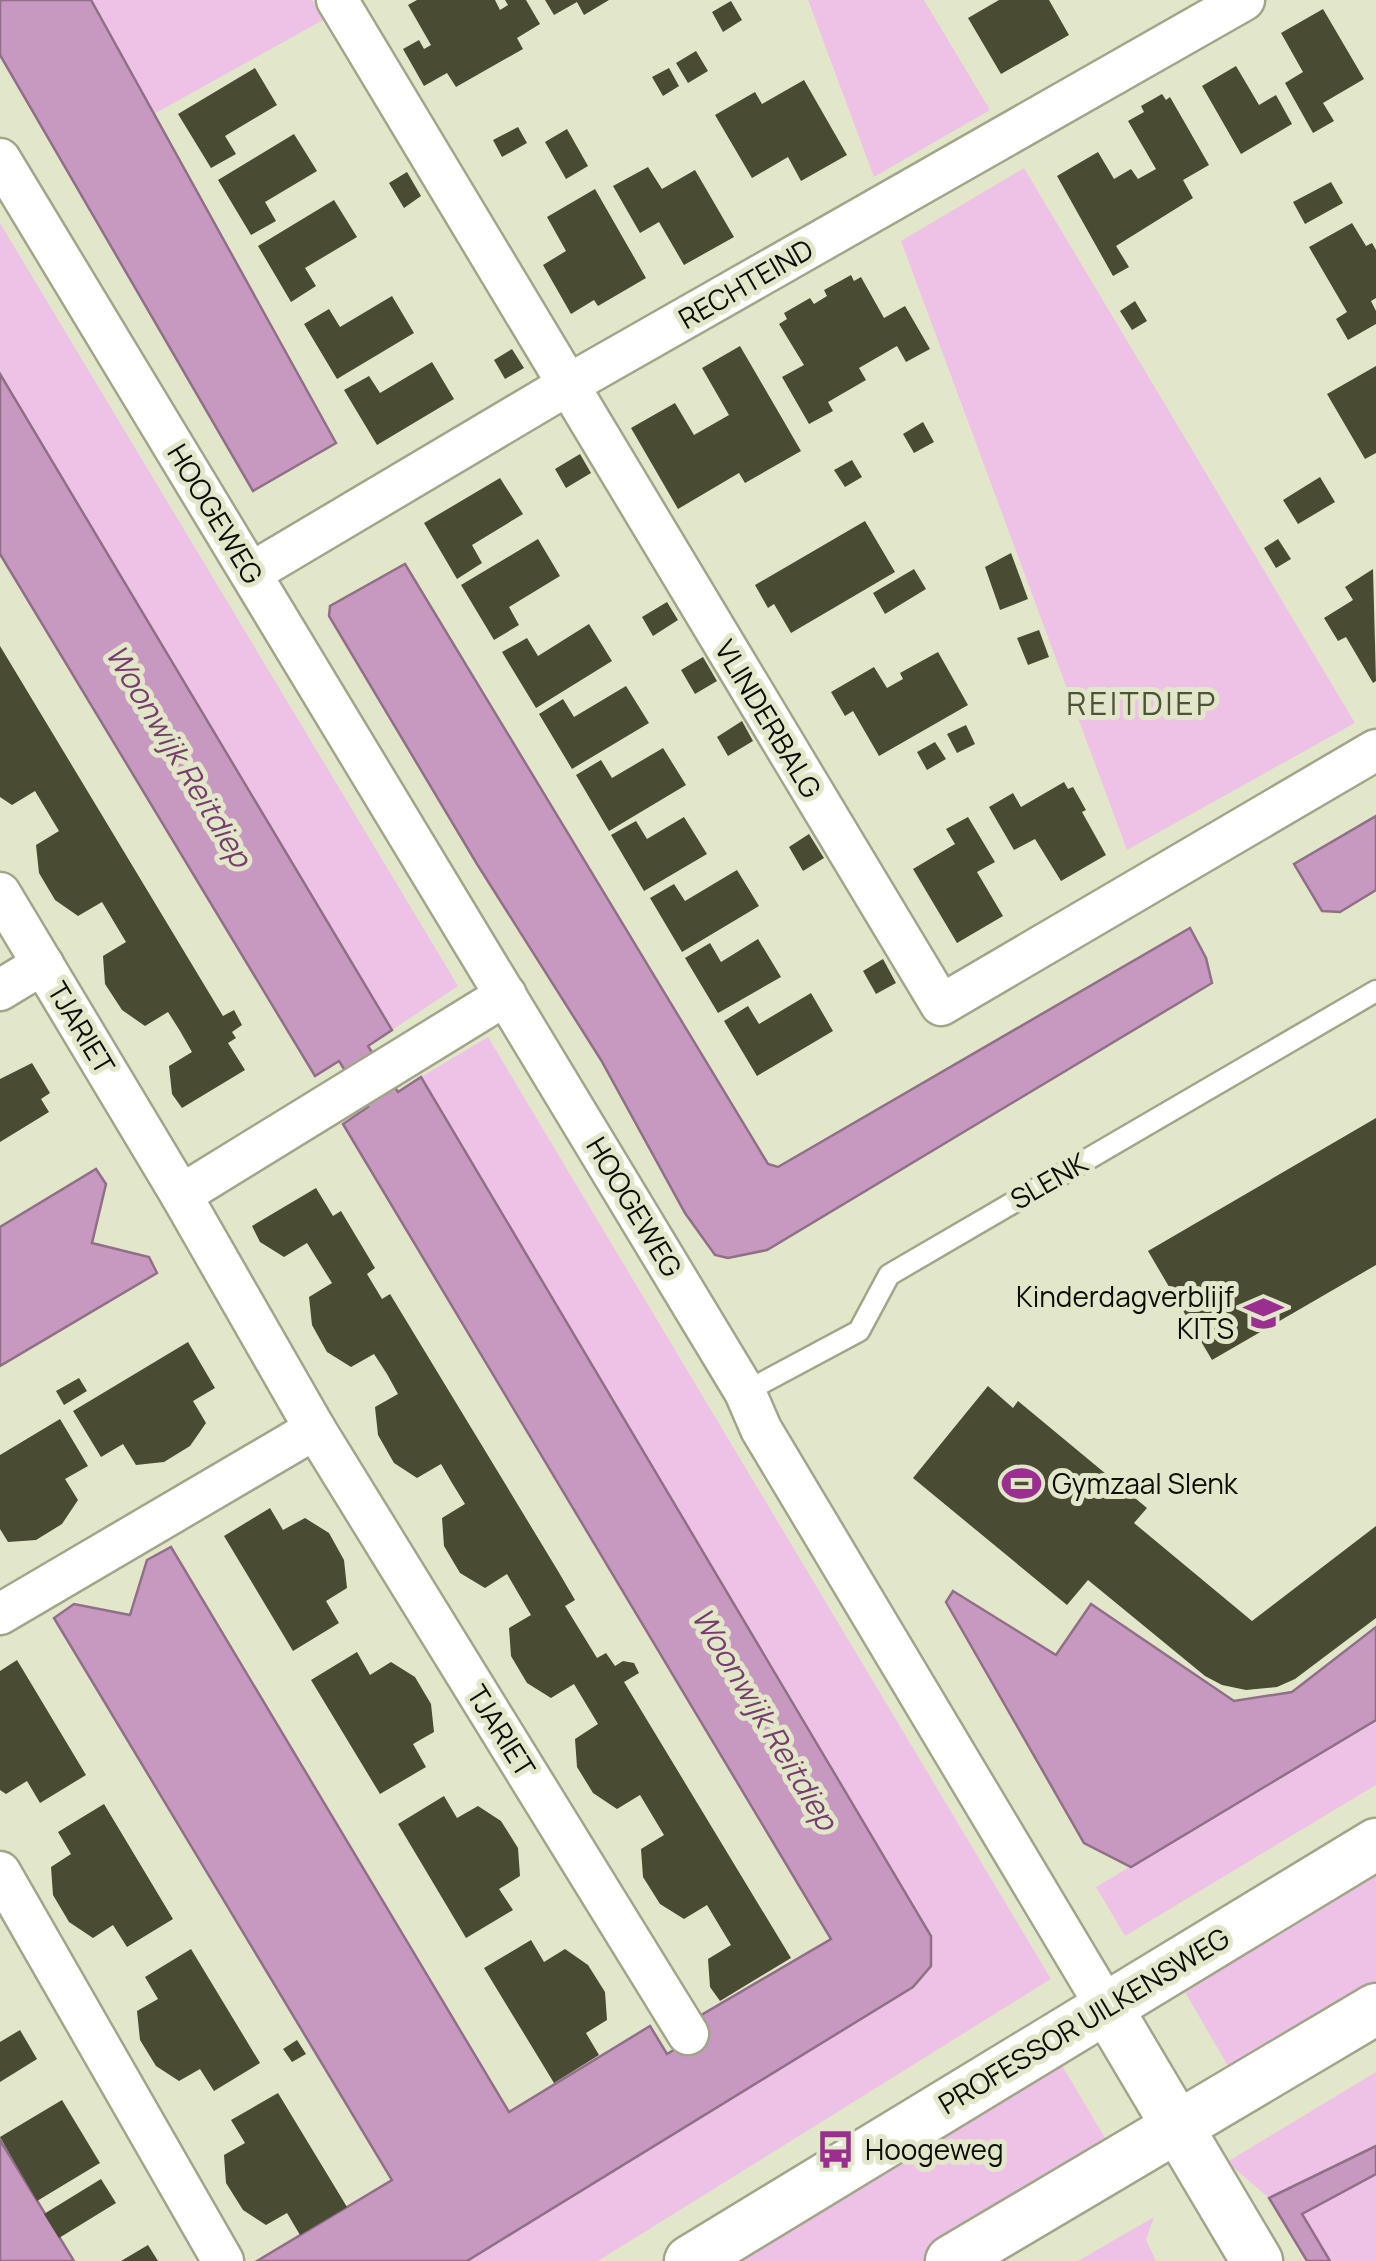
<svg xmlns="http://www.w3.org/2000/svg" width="1376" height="2261" font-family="Manrope,sans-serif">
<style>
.green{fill:#eec2e6}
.water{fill:#c899c0;stroke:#906f88;stroke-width:2.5}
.building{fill:#494b33}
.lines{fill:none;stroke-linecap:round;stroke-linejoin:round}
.service-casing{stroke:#a2a58a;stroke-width:25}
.minor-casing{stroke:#a2a58a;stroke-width:45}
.tertiary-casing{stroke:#a2a58a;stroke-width:55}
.service{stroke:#fff;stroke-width:20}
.minor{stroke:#fff;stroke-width:40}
.tertiary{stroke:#fff;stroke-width:50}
.labels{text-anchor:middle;stroke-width:10;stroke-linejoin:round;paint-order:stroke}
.street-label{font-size:28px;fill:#0c0d04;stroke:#e3e7ca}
.poi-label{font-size:28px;fill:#0c0d04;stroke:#e3e7ca;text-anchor:start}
.water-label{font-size:30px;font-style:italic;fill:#773d6f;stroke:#e3e7ca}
.quarter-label{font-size:32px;letter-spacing:2.5px;fill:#4f5139;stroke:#e3e7ca}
</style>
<rect width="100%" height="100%" fill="#e3e7ca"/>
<g class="green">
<polygon points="91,0 312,0 323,20 154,114"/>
<polygon points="808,0 924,0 990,110 874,177"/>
<polygon points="1024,168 1355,723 1127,850 901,241"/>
<polygon points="0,223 458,986 392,1030 0,374"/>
<polygon points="488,1037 1051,1979 598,2261 467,2261 913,1987 931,1966 931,1936 421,1077"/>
<polygon points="1376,1720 1376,1785 1125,1936 1096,1887"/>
<polygon points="1376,1863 1376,1995 1236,2080 1178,1980"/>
<polygon points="1054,2052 1114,2153 927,2261 717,2261"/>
<polygon points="1376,2072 1376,2146 1269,2198 1227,2162"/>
<polygon points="1376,2174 1376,2261 1330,2261 1302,2214"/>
<polygon points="1154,2217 1146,2240 1156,2261 1078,2261"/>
</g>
<g class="water">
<polygon points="0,0 91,0 336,443 253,491 0,55"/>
<polygon points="0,374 392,1030 368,1046 398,1092 421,1077 931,1936 931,1966 913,1987 467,2261 257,2261 392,2180 54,1618 74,1604 130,1615 147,1560 171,1547 509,2112 650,2026 667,2054 707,2030 698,2017 831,1939 343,1124 368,1107 339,1061 315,1076 0,554"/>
<polygon points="405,564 768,1164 778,1167 1190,928 1206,958 1212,983 767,1250 728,1258 715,1255 685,1213 601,1060 477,864 329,616 330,606"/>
<polygon points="1376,816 1376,890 1340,912 1322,911 1294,864"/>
<polygon points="96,1169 106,1184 92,1243 149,1257 157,1273 0,1366 0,1227"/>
<polygon points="953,1591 1056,1655 1091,1604 1234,1701 1292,1692 1376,1627 1376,1720 1131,1867 1084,1843 946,1602"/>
<polygon points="0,2140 74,2261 0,2261"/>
<polygon points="1376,2146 1376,2174 1302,2214 1330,2261 1307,2261 1269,2198"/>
</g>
<g class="building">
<polygon points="417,0 495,0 500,10 508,5 505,0 526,0 540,24 517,38 523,49 456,87 447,73 424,86 403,49 419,40 424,49 431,45 408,5"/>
<polygon points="545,0 609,0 584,15 577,2 554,15"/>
<polygon points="999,0 1049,0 1069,35 1001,74 968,18"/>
<polygon points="731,1 742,20 723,32 712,12"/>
<polygon points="1323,9 1364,79 1323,103 1334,121 1313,133 1285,83 1303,72 1281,33"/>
<polygon points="696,51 708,71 688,83 676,63"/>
<polygon points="1236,66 1259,105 1276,95 1292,124 1241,154 1202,86"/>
<polygon points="255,68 277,105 225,136 236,154 211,168 178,114"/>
<polygon points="669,68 679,86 663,96 652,77"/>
<polygon points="804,80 847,155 801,181 788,157 752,178 715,115 755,92 762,104"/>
<polygon points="1162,94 1166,100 1170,97 1209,165 1183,180 1193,198 1116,246 1129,267 1113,276 1057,176 1098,152 1114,179 1131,169 1138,179 1156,169 1128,121 1144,112 1141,106"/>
<polygon points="518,127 527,143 502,157 493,140"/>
<polygon points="567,129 588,166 566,179 545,142"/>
<polygon points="294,134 317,171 265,202 276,221 251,235 218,180"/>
<polygon points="648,167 662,189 695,170 734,237 684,265 659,222 640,233 613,186"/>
<polygon points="407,172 421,196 404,208 389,183"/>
<polygon points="1331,182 1343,203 1305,224 1293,202"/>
<polygon points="595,189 646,278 598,306 594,300 571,314 543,265 566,251 547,217"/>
<polygon points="334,200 357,237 305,268 316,286 291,302 258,246"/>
<polygon points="1352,223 1366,246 1372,243 1376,250 1376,298 1371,301 1376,311 1376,324 1348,340 1336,319 1347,312 1309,247"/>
<polygon points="851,275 854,281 861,277 884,318 905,306 930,349 906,362 897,346 859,368 866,380 828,402 833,411 809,424 782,377 804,365 779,324 787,319 784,313 810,298 814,304 827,296 824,290"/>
<polygon points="392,296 414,333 337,379 304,324 329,309 340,327"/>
<polygon points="1135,301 1147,321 1132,330 1120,311"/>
<polygon points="740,346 801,451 745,483 739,473 678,509 631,428 675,403 694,435 729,415 702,368"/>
<polygon points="512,349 524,368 505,379 494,360"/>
<polygon points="432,362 454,399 377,445 344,390 369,376 380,393"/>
<polygon points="1376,366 1376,453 1365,459 1327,394"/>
<polygon points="923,422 934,442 914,453 903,434"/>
<polygon points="580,454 591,473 566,488 555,469"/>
<polygon points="852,460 862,477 845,487 834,470"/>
<polygon points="1320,477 1335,502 1298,524 1283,500"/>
<polygon points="500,478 523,514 472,545 482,563 457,579 424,523"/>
<polygon points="865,521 895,572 791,633 774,604 768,608 755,585"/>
<polygon points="538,539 560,576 509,607 519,625 494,640 461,585"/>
<polygon points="1278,539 1291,559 1276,568 1264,548"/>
<polygon points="1011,553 1028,599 1000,610 985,567"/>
<polygon points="914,569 926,589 885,614 873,593"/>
<polygon points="1373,569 1376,681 1373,683 1346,637 1338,641 1324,618 1353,600 1345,587"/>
<polygon points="667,602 678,620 653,636 642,617"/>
<polygon points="589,624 612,661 536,708 502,652 527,638 538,656"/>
<polygon points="1039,630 1049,657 1028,665 1017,638"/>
<polygon points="0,646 223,1016 234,1010 242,1025 232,1032 236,1038 228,1043 245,1070 182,1108 172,1094 169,1066 192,1052 180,1031 168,1012 145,1026 122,1010 105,984 103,956 126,942 102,902 78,916 55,900 39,873 36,845 59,831 35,791 12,805 0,797"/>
<polygon points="938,652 968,705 879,756 853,711 845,716 831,692 874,667 887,688 903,679 900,673"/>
<polygon points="703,657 717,681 695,694 681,670"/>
<polygon points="626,686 649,723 572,769 539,714 563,699 574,717"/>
<polygon points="742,721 753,741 728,756 717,737"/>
<polygon points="966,725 975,744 957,753 947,734"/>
<polygon points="935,742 946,759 927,770 917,752"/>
<polygon points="663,748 686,785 609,831 576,775 601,760 612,778"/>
<polygon points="1064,782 1068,789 1073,787 1086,810 1082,812 1106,855 1061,881 1035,839 1014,850 989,807 1013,793 1021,807"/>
<polygon points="684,817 707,854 644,891 611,835 636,821 647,839"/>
<polygon points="968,817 995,862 977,872 1003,916 957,943 913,869 955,844 946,829"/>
<polygon points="809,834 824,858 803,871 789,847"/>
<polygon points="737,870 759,906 682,952 650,898 674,884 685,901"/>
<polygon points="758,939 781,977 718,1013 685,958 710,943 721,962"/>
<polygon points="883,959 896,983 876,994 863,971"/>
<polygon points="811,993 833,1031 757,1076 724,1021 748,1006 759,1024"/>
<polygon points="32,1063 50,1093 41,1099 49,1112 0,1142 0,1079"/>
<polygon points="1376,1118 1376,1265 1212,1360 1148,1251"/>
<polygon points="316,1188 333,1216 341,1211 375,1268 367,1274 382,1299 390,1294 558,1571 575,1600 565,1606 597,1658 606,1653 615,1666 623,1661 634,1663 639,1673 624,1682 791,1958 720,2001 710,1987 708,1959 731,1945 707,1905 684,1919 660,1904 643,1877 641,1849 664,1835 640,1795 617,1809 593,1793 577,1767 575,1739 598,1724 574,1684 551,1698 527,1683 511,1656 509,1628 531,1615 507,1574 485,1588 460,1573 444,1546 442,1518 465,1504 452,1483 441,1464 417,1478 394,1463 378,1435 375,1407 398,1394 387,1374 374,1354 351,1367 327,1352 312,1325 309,1297 332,1283 307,1243 284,1257 260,1242 252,1226"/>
<polygon points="188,1342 215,1388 193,1401 206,1423 190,1446 164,1462 136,1465 123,1444 101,1457 73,1411"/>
<polygon points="79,1378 87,1391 64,1405 56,1391"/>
<polygon points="988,1386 1013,1408 1018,1401 1147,1508 1134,1523 1252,1621 1376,1526 1376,1618 1295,1679 1277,1687 1246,1690 1222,1685 1205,1676 1088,1580 1067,1605 913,1478"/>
<polygon points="60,1419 88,1466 65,1479 78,1500 62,1524 36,1540 8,1542 0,1529 0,1455"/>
<polygon points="270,1508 283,1530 305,1518 329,1533 344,1560 347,1588 326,1601 339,1623 293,1651 224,1536"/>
<polygon points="357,1652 370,1675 391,1662 415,1677 431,1704 434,1732 413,1744 426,1767 380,1794 311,1680"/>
<polygon points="17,1660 86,1775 40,1803 27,1781 6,1794 0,1790 0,1671"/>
<polygon points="444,1796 457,1818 478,1806 501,1821 518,1848 520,1876 499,1889 513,1910 466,1938 398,1824"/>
<polygon points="104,1804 173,1919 127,1947 113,1925 93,1938 69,1922 53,1895 51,1867 71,1854 58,1832"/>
<polygon points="531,1940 544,1962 565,1949 588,1965 605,1992 607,2020 586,2033 599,2055 554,2083 484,1968"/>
<polygon points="191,1949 260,2063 214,2091 200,2069 179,2081 156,2066 140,2040 137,2011 158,1999 145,1977"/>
<polygon points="20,2030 37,2059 0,2082 0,2042"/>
<polygon points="297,2040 306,2054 292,2062 283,2049"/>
<polygon points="278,2093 347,2207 300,2235 287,2213 266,2225 243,2210 226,2183 224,2155 245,2143 231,2120"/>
<polygon points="62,2100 100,2163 37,2201 0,2137"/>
<polygon points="101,2179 116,2203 59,2238 44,2214"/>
<polygon points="148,2245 158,2261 121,2261"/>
</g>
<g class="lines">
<defs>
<polyline id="service" points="745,1392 859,1331 889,1275 1376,991"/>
<g id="minor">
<polyline points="337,0 941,1005 1376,750"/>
<polyline points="0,159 745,1392 761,1429 1107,2008"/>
<polyline points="251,573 566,386 1244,0"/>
<polyline points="0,893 181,1195 315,1429 688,2034"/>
<polyline points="0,990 43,964"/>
<polyline points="181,1195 506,995"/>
<polyline points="0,1614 315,1429"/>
<polyline points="0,1872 223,2261"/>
</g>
<g id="tertiary">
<polyline points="1107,2008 1257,2261"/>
<polyline points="690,2261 1376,1844"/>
<polyline points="951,2261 1376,2009"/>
</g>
</defs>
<use href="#service" class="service-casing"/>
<use href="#minor" class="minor-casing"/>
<use href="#tertiary" class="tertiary-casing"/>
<use href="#service" class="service"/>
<use href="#minor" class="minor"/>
<use href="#tertiary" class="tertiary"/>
</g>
<defs>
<symbol id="school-bare" viewBox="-9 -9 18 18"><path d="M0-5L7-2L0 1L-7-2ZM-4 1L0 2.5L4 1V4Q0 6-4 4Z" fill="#9b2f90" stroke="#e3e7ca" stroke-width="2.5" paint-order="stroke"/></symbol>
<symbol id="stadium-bare" viewBox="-9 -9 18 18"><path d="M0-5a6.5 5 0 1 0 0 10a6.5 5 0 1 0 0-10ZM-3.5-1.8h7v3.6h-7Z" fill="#9b2f90" stroke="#e3e7ca" stroke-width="2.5" paint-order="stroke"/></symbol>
<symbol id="bus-bare" viewBox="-9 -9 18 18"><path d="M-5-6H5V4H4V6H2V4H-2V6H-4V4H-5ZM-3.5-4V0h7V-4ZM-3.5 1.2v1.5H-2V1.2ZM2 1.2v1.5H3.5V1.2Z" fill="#9b2f90" stroke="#e3e7ca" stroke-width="2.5" paint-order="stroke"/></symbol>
</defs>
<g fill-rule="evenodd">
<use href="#school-bare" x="1236" y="1286" width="55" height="55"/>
<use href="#stadium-bare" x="994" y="1456" width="55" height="55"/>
<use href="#bus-bare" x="808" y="2122" width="55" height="55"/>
</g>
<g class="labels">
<g class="street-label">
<text transform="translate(746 284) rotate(-30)" y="10">RECHTEIND</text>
<text transform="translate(215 514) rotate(59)" y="10">HOOGEWEG</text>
<text transform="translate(768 719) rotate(59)" y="10">VLINDERBALG</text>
<text transform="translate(81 1028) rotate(59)" y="10">TJARIET</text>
<text transform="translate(1049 1181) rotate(-30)" y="10">SLENK</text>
<text transform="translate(634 1207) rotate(59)" y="10">HOOGEWEG</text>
<text transform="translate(501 1731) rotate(58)" y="10">TJARIET</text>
<text transform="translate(1084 2021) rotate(-31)" y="10">PROFESSOR UILKENSWEG</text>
</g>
<g class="poi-label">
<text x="1234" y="1307" text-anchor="end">Kinderdagverblijf<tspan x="1234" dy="32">KITS</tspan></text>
<text x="1052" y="1494">Gymzaal Slenk</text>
<text x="865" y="2160">Hoogeweg</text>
</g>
<g class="water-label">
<text transform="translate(178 756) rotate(59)" y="10">Woonwijk Reitdiep</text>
<text transform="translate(764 1719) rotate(59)" y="10">Woonwijk Reitdiep</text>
</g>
<g class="quarter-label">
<text x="1142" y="715">REITDIEP</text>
</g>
</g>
</svg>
